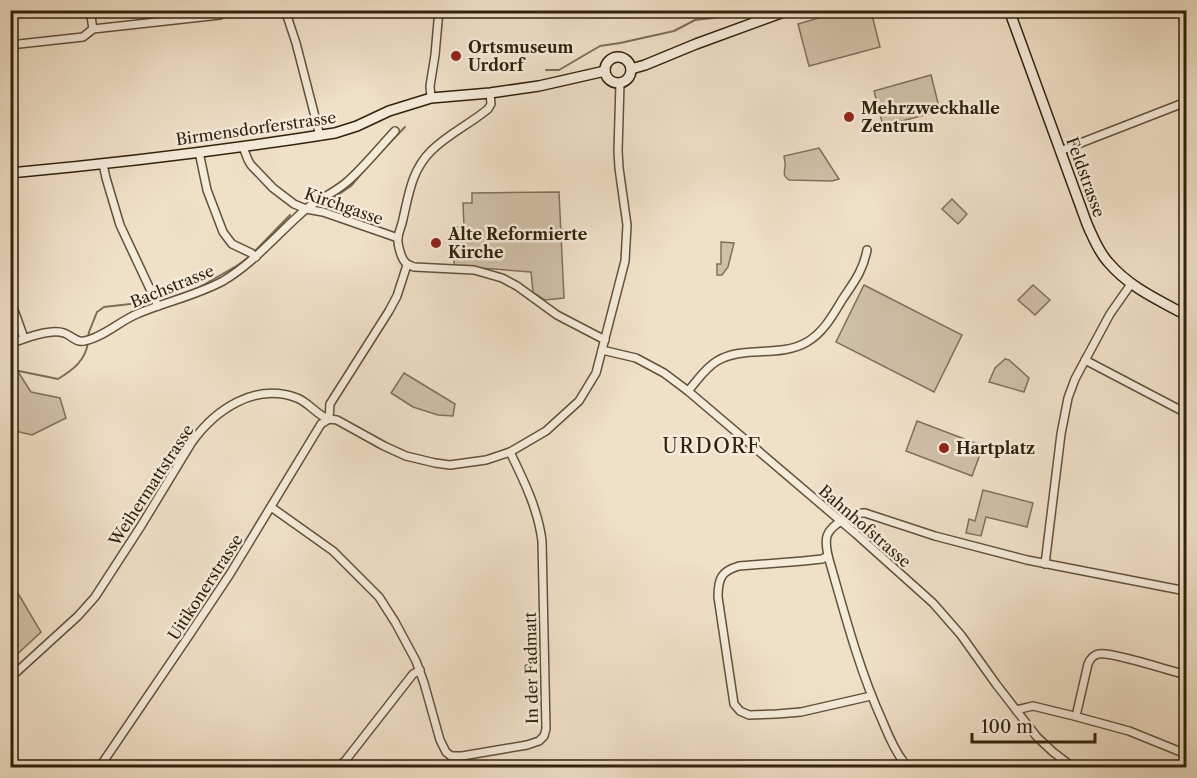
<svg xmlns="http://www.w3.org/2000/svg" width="1197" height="778" font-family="'Libre Caslon Text',serif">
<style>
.green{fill:#d0c0a8;stroke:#80705a;stroke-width:1.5}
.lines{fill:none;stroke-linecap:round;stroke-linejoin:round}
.stream{stroke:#7d6d56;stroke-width:2}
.street-casing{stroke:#61513a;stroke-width:10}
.secondary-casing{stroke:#31210b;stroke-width:12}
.street{stroke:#f5ebdb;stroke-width:7}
.secondary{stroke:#f5ebdb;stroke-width:9}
.rail{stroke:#31210b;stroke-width:2;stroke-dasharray:10 10;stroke-linecap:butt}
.poi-dot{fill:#8f2418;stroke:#f5ebdb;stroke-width:2}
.labels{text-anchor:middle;stroke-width:5;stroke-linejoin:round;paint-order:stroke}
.poi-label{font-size:16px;font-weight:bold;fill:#31210b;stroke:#f5ebdb;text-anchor:start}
.street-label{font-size:16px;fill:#31210b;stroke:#f5ebdb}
.quarter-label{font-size:20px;letter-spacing:1.5px;fill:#31210b;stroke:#f5ebdb}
</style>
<rect width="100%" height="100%" fill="#f0e0c8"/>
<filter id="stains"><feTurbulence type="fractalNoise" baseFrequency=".00333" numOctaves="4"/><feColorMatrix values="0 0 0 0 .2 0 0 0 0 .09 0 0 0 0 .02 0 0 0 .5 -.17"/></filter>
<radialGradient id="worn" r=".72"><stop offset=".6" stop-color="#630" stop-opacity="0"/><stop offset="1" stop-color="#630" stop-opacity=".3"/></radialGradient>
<g class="green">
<polygon points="842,11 871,11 880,47 809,66 798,24"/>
<polygon points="931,75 940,111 883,126 874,91"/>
<path d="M819,148l20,31 -7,2 -43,-1c-6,-4 -5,-6 -4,-13 1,-3 -1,-8 -1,-11z"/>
<polygon points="559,192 564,298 545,300 533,292 531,272 454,266 455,227 464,226 463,203 472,203 472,193"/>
<polygon points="952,199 967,214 958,224 942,209"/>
<polygon points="721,242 734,243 728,267 722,275 717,275 717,264 721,264"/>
<polygon points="864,285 962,335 934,392 836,342"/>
<polygon points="1033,285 1050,300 1035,315 1018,300"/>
<polygon points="1005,359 1009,360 1029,378 1024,392 989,382 995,368"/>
<polygon points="15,367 31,392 60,398 66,418 32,435 11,430 11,370"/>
<polygon points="404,373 455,404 453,416 438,415 413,407 391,393"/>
<polygon points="917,421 983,446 972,476 906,451"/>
<polygon points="983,490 1033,503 1027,527 986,517 981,536 966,533 969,519 975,521"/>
<polygon points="10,580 41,632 11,660 10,660"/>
</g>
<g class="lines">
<g class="stream">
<polyline points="546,70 559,70 600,46 620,43 674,31 695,20 713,18 730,13 735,10"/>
<polyline points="375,158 405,127"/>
<polyline points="332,199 351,186 371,162"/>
<polyline points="193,291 238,265 249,257 290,215"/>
<polyline points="88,337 89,332 97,312 104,307 139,303 150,304 185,294"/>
<path d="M10,373l4,-3 44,9c15,-9 28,-19 30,-37"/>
</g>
<defs>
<g id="street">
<polyline points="90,10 93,29"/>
<polyline points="285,10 296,43 320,136"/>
<polyline points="10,45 83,37 93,29 220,15 228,10"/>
<path d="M490,93l1,11 -3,5c-18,15 -40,25 -57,42 -19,19 -22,42 -28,68 -1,6 -4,12 -5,18 -1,6 3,22 8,26 2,2 6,3 8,4l60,3 28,8 15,8 40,29 48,25"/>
<polyline points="431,98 430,86 435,55 439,10"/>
<polyline points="243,147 248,160 251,165 273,188 294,204 306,209 323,212 398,238"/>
<polyline points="1060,151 1186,102"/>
<polyline points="199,152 207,190 223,232 232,244 251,253 256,257"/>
<polyline points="103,164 106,178 120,225 158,306"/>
<polyline points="10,299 24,338"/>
<path d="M10,344c13,-5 40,-16 54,-11 7,2 12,10 20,8 18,-3 36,-20 53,-27 28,-12 58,-18 86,-33 32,-19 55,-48 83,-72 13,-10 30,-17 42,-28 17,-15 31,-33 47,-50"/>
<polyline points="602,350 636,358 664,373 688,391 856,534 933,603 961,635 996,684 1037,737 1053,752 1074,768"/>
<polyline points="1085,360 1186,413"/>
<path d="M688,391c9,-10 17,-23 29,-30 27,-16 63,-3 90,-19 16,-9 26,-27 35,-42 12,-18 21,-29 25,-50"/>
<polyline points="329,419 330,404 389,311 397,296 407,265"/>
<path d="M271,507l62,44 46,46 16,25 21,39 8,22 16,57 6,12 5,4h11l65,-11 12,-4 5,-5 2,-7 -4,-188c-4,-32 -18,-60 -32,-89"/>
<path d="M828,556l-6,3 -19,2 -64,5c-18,5 -21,13 -21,31l16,107 6,7 9,4 28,-1 24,-2 70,-16"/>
<polyline points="1045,564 1061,434 1068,398 1075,379 1110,314 1131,284"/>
<path d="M10,678l68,-62 17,-19 46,-71 51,-84c23,-32 63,-60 105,-44 11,4 19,16 31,21 3,1 6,0 9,1l47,26 22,10 29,7 15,2 36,-5 24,-8 36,-21 33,-30 17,-28 29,-112 2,-36 -8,-57 -1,-17 2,-68"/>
<polyline points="1016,710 1033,706 1074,716 1129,731 1186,754"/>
<path d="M1076,716l12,-52c2,-5 4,-8 10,-10 12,-3 73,17 88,21"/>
<path d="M903,761c-10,-13 -15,-27 -21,-41 -24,-53 -38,-109 -54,-164 -1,-7 -3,-13 -1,-20 4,-12 27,-24 38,-23l70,23 92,24 159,31"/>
<polyline points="99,768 188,637 230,574 321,424 329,419"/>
<polyline points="335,768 345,761 413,674 420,670"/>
</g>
<g id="secondary">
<path d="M1009,10l78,214c6,13 11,27 21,38 21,25 50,38 78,53"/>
<circle cx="618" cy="70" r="13"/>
<polyline points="631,69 645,65 696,44 789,10"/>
<path d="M10,173c109,-10 217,-23 325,-40l22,-7 32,-15 42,-13 59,-5 49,-7 66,-15"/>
</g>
</defs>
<use href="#street" class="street-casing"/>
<use href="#secondary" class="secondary-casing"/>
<use href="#street" class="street"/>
<use href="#secondary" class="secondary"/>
<path class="rail" d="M517,768c62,-5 125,-6 187,0"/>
</g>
<g class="poi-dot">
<circle cx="456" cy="56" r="6"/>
<circle cx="849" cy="117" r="6"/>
<circle cx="436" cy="243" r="6"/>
<circle cx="944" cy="448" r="6"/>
</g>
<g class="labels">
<g class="poi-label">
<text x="468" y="53">Ortsmuseum<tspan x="468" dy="18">Urdorf</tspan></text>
<text x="861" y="114">Mehrzweckhalle<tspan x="861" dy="18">Zentrum</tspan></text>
<text x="448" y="240">Alte Reformierte<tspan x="448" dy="18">Kirche</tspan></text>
<text x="956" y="454">Hartplatz</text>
</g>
<g class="street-label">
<text transform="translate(256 128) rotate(-8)" y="6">Birmensdorferstrasse</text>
<text transform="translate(1086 177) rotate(70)" y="6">Feldstrasse</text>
<text transform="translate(344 206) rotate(19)" y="6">Kirchgasse</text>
<text transform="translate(172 286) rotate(-22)" y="6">Bachstrasse</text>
<text transform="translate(151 485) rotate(-57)" y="6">Weihermattstrasse</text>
<text transform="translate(865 526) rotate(41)" y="6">Bahnhofstrasse</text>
<text transform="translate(205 587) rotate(-57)" y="6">Uitikonerstrasse</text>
<text transform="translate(531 668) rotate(-91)" y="6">In der Fadmatt</text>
</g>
<g class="quarter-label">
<text x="712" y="453">URDORF</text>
</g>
</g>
<rect width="1197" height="778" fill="none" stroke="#f0e0c8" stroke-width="36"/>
<rect x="12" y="12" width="1173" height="754" fill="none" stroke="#31210b" stroke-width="3"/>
<rect x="18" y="18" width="1161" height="742" fill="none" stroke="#31210b" stroke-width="1.5"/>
<path d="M972 733v9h123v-9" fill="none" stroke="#31210b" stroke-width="3"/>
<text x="981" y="733" font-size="18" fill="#31210b" stroke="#f5ebdb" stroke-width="4.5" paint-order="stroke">100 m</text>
<rect width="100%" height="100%" filter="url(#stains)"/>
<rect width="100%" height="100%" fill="url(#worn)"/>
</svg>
